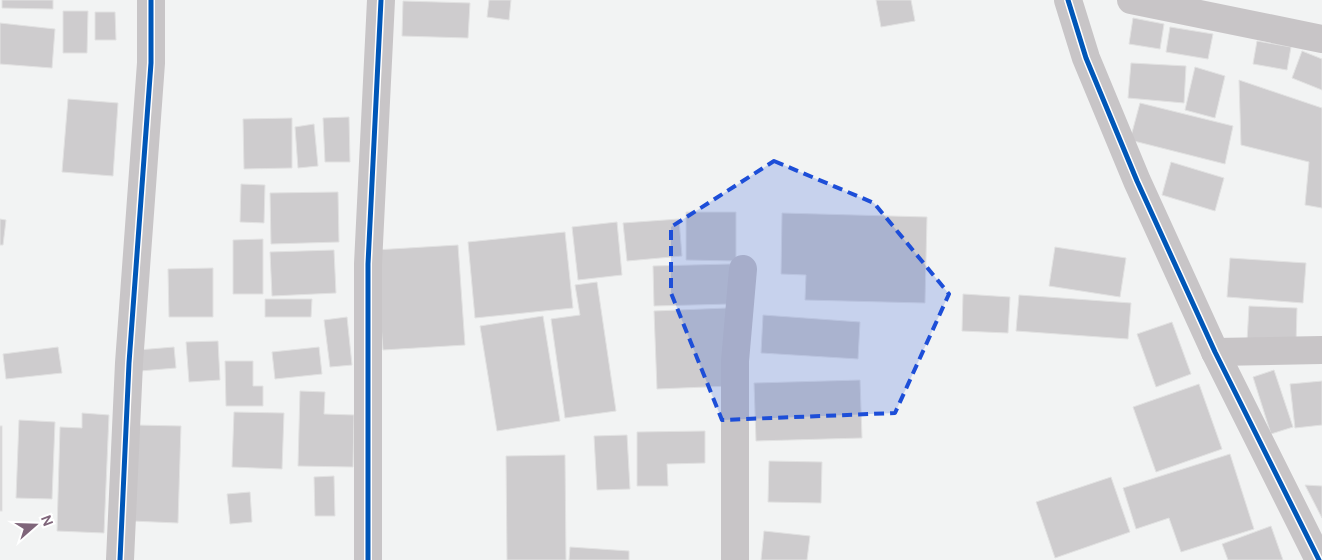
<svg xmlns="http://www.w3.org/2000/svg" width="1322" height="560" font-family="'DM Sans',sans-serif">
<style>
.building{fill:#ceccce;stroke:#e2e2e2}
.lines{fill:none;stroke-linecap:round;stroke-linejoin:round}
.minor{stroke:#c8c5c7;stroke-width:28}
.cycleway-casing{stroke:#fff;stroke-width:8}
.cycleway{stroke:#0057b8;stroke-width:5}
.marked{fill:#1d4ed8;fill-opacity:0.2;stroke:#1d4ed8;stroke-width:4;stroke-dasharray:10 6;stroke-linejoin:round}
</style>
<rect width="100%" height="100%" fill="#f2f3f3"/>
<g class="building">
<polygon points="2,0 53,0 53,9 2,8"/>
<polygon points="489,0 511,0 509,20 487,17"/>
<polygon points="876,0 911,0 915,21 881,27"/>
<polygon points="403,1 470,3 468,38 402,36"/>
<polygon points="63,11 88,11 87,53 63,53"/>
<polygon points="95,12 115,12 116,40 95,40"/>
<polygon points="1133,18 1164,24 1160,49 1129,44"/>
<polygon points="0,23 55,29 52,68 0,64"/>
<polygon points="1170,27 1213,34 1208,59 1166,52"/>
<polygon points="1257,41 1291,47 1287,70 1253,64"/>
<polygon points="1302,51 1322,59 1322,90 1292,78"/>
<polygon points="1131,63 1186,66 1184,103 1128,98"/>
<polygon points="1195,67 1225,76 1215,118 1185,110"/>
<polygon points="1239,80 1322,108 1322,208 1305,205 1309,162 1241,145"/>
<polygon points="68,99 118,103 113,176 62,172"/>
<polygon points="1140,103 1233,126 1225,164 1130,140"/>
<polygon points="349,117 350,162 325,162 323,118"/>
<polygon points="292,118 292,168 244,169 243,119"/>
<polygon points="314,124 318,166 298,168 295,127"/>
<polygon points="1171,162 1224,178 1215,211 1162,195"/>
<polygon points="241,184 265,185 264,223 240,222"/>
<polygon points="338,192 339,242 271,244 270,193"/>
<polygon points="686,212 736,212 736,261 686,260"/>
<polygon points="782,213 927,217 925,303 805,300 806,275 781,274"/>
<polygon points="0,219 6,220 3,245 0,245"/>
<polygon points="679,219 682,256 627,261 623,223"/>
<polygon points="617,222 622,275 578,280 572,227"/>
<polygon points="565,232 573,308 475,318 468,242"/>
<polygon points="263,239 263,294 233,294 233,240"/>
<polygon points="458,245 465,345 383,350 375,250"/>
<polygon points="1055,247 1126,258 1120,297 1049,286"/>
<polygon points="334,250 336,293 272,296 270,252"/>
<polygon points="1230,258 1306,263 1303,303 1227,297"/>
<polygon points="730,264 731,304 654,306 653,266"/>
<polygon points="213,268 213,317 169,317 168,269"/>
<polygon points="597,282 616,411 565,418 551,319 580,315 575,285"/>
<polygon points="963,294 1010,297 1008,333 962,331"/>
<polygon points="1019,295 1131,303 1128,339 1016,331"/>
<polygon points="265,299 312,299 311,317 265,317"/>
<polygon points="1249,306 1297,308 1296,344 1247,342"/>
<polygon points="727,308 730,386 657,389 654,311"/>
<polygon points="763,315 860,322 858,359 761,353"/>
<polygon points="543,316 560,421 497,431 480,326"/>
<polygon points="347,317 352,365 330,367 324,320"/>
<polygon points="1172,322 1191,374 1156,387 1137,334"/>
<polygon points="218,341 220,380 189,382 186,342"/>
<polygon points="58,347 62,373 6,379 3,354"/>
<polygon points="174,347 176,368 140,371 138,350"/>
<polygon points="319,347 322,374 275,379 272,352"/>
<polygon points="225,361 253,361 253,386 263,386 263,406 226,406"/>
<polygon points="1274,370 1293,427 1271,434 1253,377"/>
<polygon points="860,380 862,438 756,441 754,383"/>
<polygon points="1322,381 1322,425 1295,428 1290,384"/>
<polygon points="1199,384 1222,449 1156,472 1133,407"/>
<polygon points="300,391 325,392 324,414 354,415 353,467 298,466"/>
<polygon points="234,412 284,413 282,469 232,467"/>
<polygon points="82,413 109,415 104,533 57,531 60,427 82,428"/>
<polygon points="19,420 55,422 52,499 16,498"/>
<polygon points="134,425 181,426 178,523 132,521"/>
<rect x="0" y="426" width="2" height="85"/>
<polygon points="705,431 705,463 667,464 668,486 637,486 637,432"/>
<polygon points="627,435 630,489 597,490 594,436"/>
<polygon points="1230,454 1254,529 1181,552 1169,518 1136,529 1123,488"/>
<polygon points="565,455 566,560 507,560 506,456"/>
<polygon points="769,461 822,462 821,503 768,502"/>
<polygon points="334,476 335,516 315,516 314,477"/>
<polygon points="1111,477 1130,532 1055,558 1036,502"/>
<polygon points="1305,485 1322,486 1322,518"/>
<polygon points="250,492 252,522 230,524 227,494"/>
<polygon points="1271,526 1283,560 1228,560 1222,544"/>
<polygon points="764,531 810,536 807,560 761,560"/>
<polygon points="570,547 629,551 629,560 569,560"/>
</g>
<g class="lines">
<g class="minor">
<polyline points="1068,0 1086,58 1137,181 1215,352 1319,560"/>
<polyline points="1131,0 1322,39"/>
<polyline points="1215,352 1322,350"/>
<polyline points="120,560 129,363 151,63 151,0"/>
<polyline points="368,560 368,264 381,0"/>
<polyline points="735,560 735,361 743,269"/>
</g>
<defs>
<g id="cycleway">
<polyline points="1068,0 1086,58 1137,181 1215,352 1319,560"/>
<polyline points="120,560 129,363 151,63 151,0"/>
<polyline points="368,560 368,264 381,0"/>
</g>
</defs>
<use href="#cycleway" class="cycleway-casing"/>
<use href="#cycleway" class="cycleway"/>
</g>
<path class="marked" d="M774,161l100,42 75,91 -54,119 -173,7 -51,-127v-66z"/>
<g transform="translate(35 525) rotate(70)" stroke="#ffffff" stroke-width="4" paint-order="stroke">
<path d="M0-4L9 19L0 12L-9 19Z" fill="#7f657a"/>
<text y="-8" font-size="14" font-weight="bold" text-anchor="middle" fill="#7f657a">N</text>
</g>
</svg>
